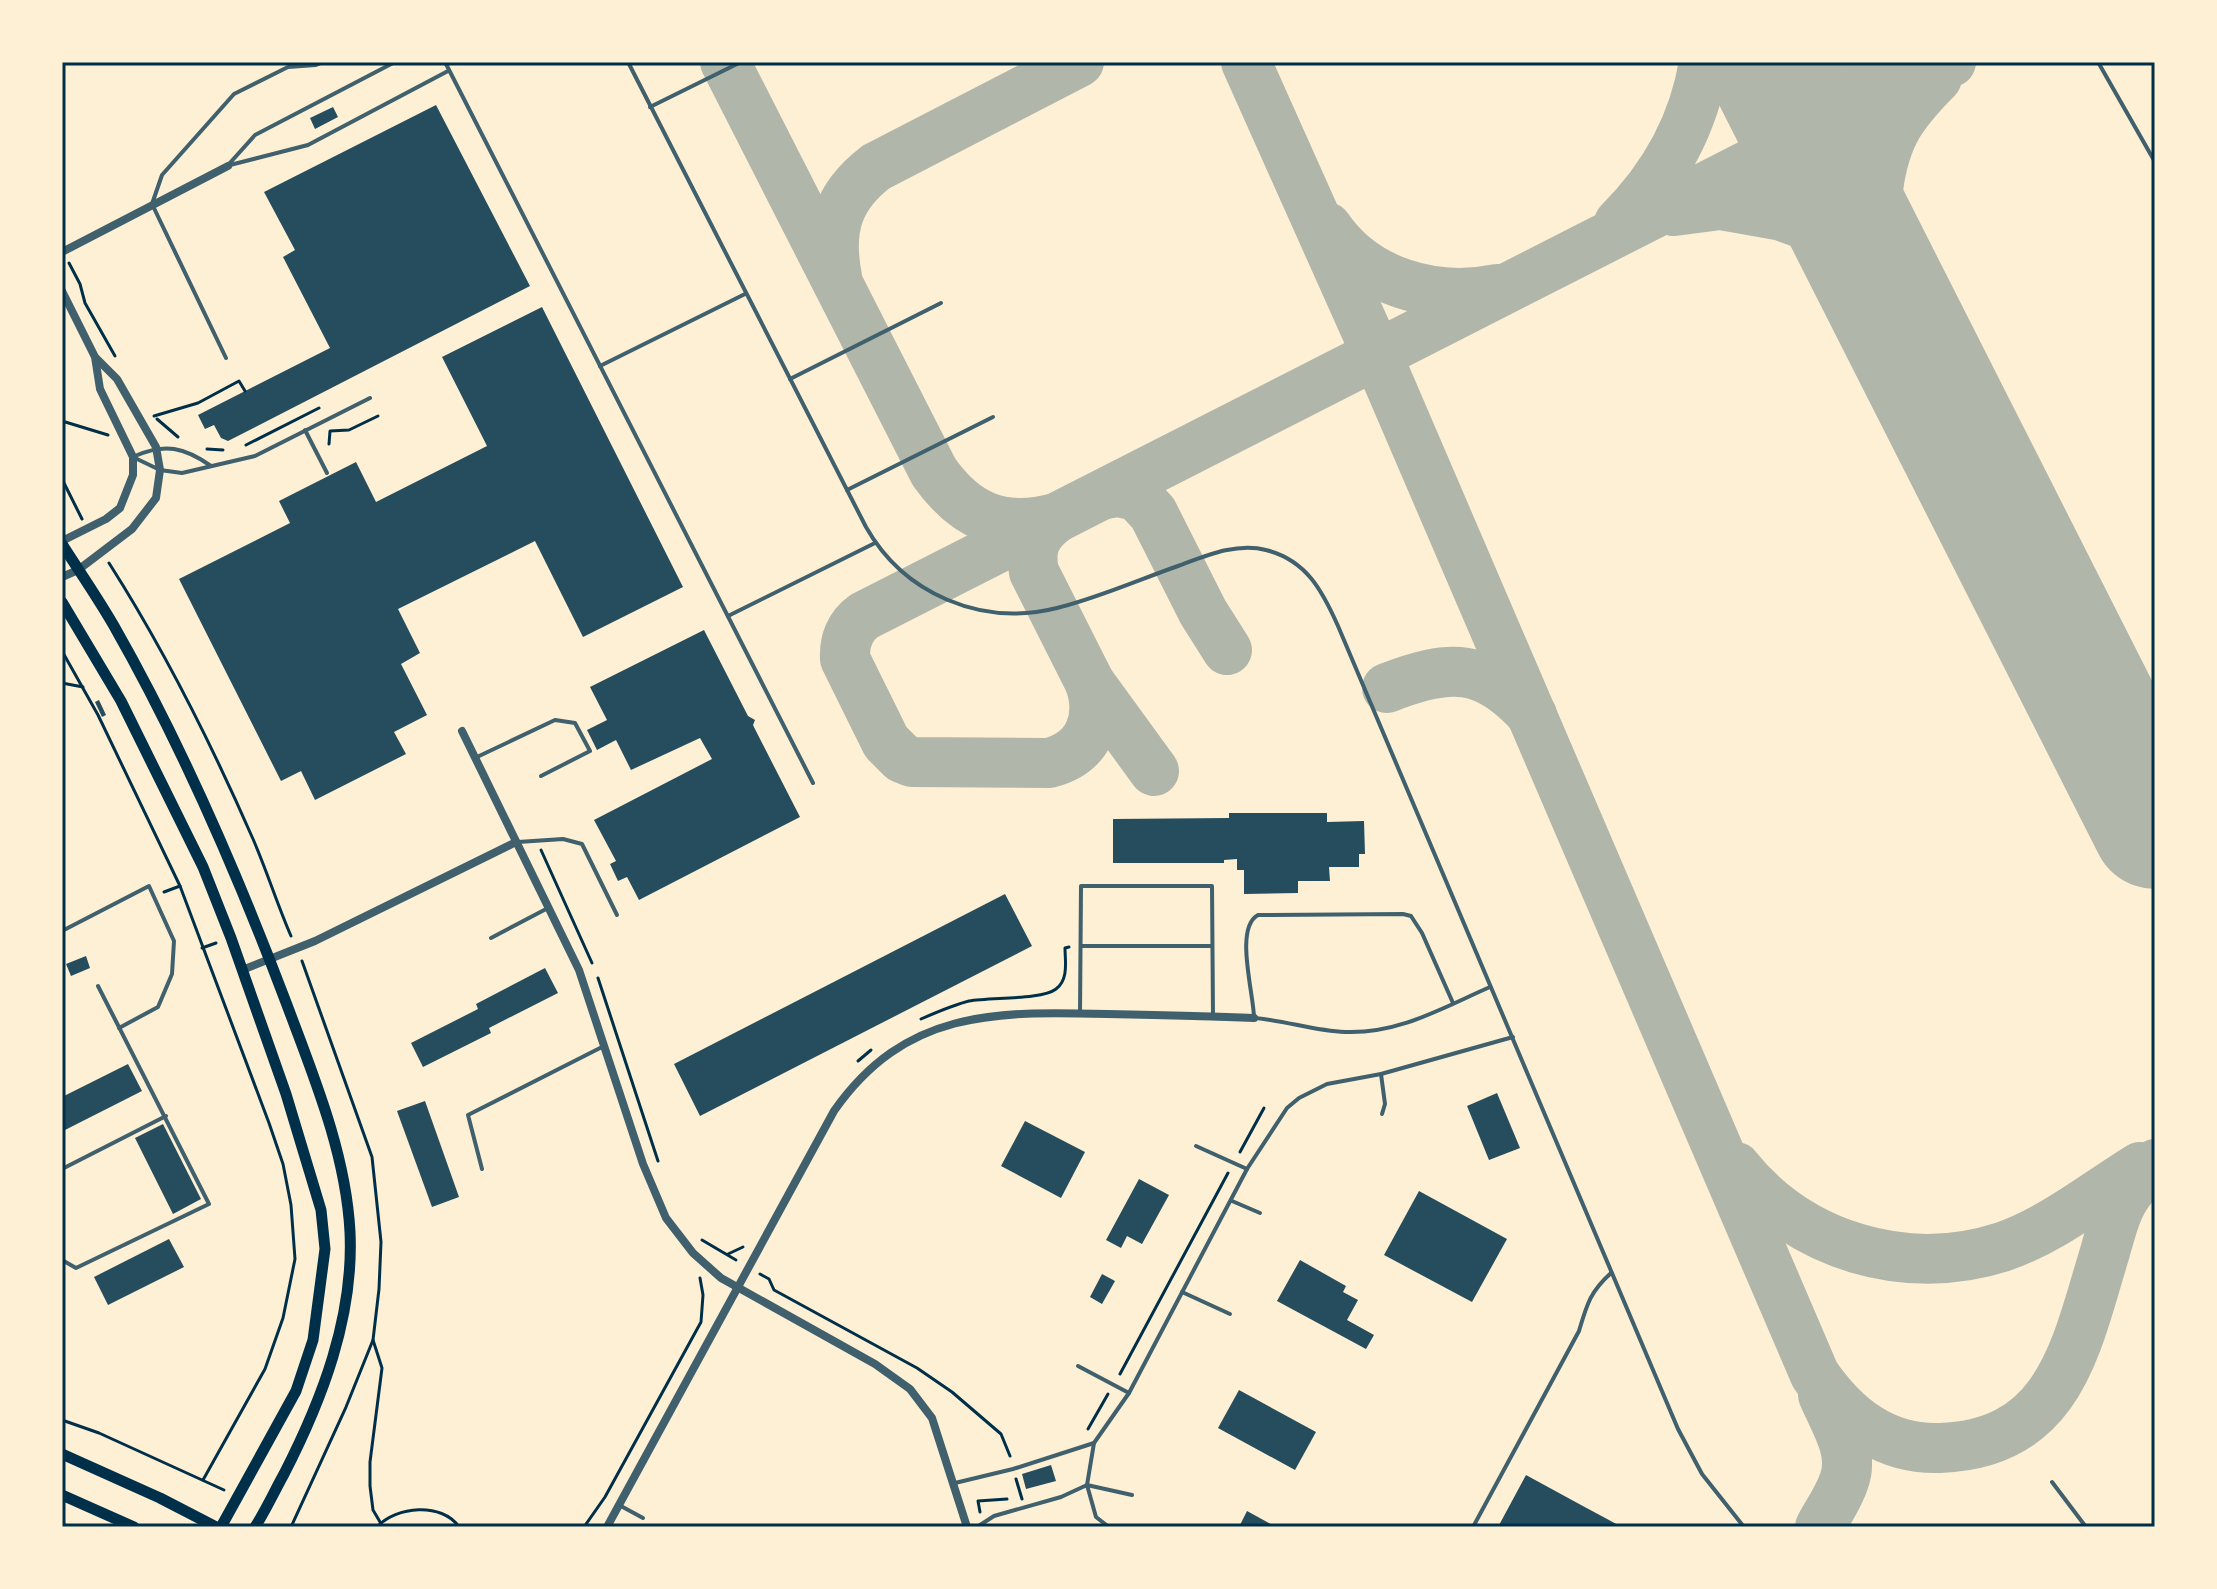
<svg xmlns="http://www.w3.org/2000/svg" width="2217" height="1589" font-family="Figtree,sans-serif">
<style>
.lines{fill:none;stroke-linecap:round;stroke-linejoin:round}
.taxiway{stroke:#b1b6ab;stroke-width:50}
.runway{stroke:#b1b6ab;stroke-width:126}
.building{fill:#264d5e}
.path{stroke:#003049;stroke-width:3}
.service{stroke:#3f606c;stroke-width:4}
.minor{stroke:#3f606c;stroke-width:8}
.secondary{stroke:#003049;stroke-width:11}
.neatline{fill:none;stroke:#003049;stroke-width:3}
</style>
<rect width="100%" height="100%" fill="#fdf0d5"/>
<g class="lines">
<g class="taxiway">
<path d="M725,62l209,410c32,45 68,60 122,46l895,-456"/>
<path d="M1246,62l131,293 438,1020c30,43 69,75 125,73 121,-4 136,-102 165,-196 6,-21 11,-44 25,-62 7,-10 16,-18 25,-26"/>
<path d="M1853,62c24,8 56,4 81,0"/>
<polyline points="1674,211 1720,205 1782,216 1823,231 1867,271 1895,312"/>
<path d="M1619,223c45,-45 75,-98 85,-161"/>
<path d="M1327,227c37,55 107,75 170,62"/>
<path d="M837,277c-9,-48 0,-80 39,-110l203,-105"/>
<path d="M1891,298c-4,-13 -10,-27 -12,-41 -7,-40 -2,-96 19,-132 11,-18 24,-32 39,-47"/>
<polyline points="1105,494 1118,492 1137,496 1153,513 1203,612 1227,650"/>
<path d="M1056,518c-20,15 -27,29 -22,54l56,111 64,88"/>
<path d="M1047,523l-183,93c-14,10 -20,25 -19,43l41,83 16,16 10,4 137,1c40,-10 53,-44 41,-80"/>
<path d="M1387,688c63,-25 98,-25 145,27"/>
<path d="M1736,1167c63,79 170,111 266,80 50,-17 94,-53 138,-80"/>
<path d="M1820,1527c8,-15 19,-30 24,-46 11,-29 -10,-60 -21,-86"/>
</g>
<polyline class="runway" points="1768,62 2155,826"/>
</g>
<g class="building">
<polygon points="436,105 530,286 228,441 221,438 214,425 205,429 198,415 330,348 283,257 295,250 264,192"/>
<polygon points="333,107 338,117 315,129 310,118"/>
<polygon points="542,307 683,587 583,637 535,541 398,609 420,653 401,664 427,715 394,732 406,754 315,800 301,771 281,781 179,579 290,523 279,501 356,462 376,502 487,446 442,357"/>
<polygon points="704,630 748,716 755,720 753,725 758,735 800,817 639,900 627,877 618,881 610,864 616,861 594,820 712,759 700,738 631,770 616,740 597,750 587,730 607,720 590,687"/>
<polygon points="99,700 106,715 102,717 95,702"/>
<polygon points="1229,813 1327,813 1327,822 1364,821 1365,854 1359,854 1359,867 1329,867 1330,881 1298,881 1298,893 1244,894 1244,870 1237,870 1237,859 1224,860 1224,863 1113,863 1113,819 1229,818"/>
<polygon points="1005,894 1032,946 700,1116 674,1064"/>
<polygon points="86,956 90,968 71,976 66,964"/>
<polygon points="545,968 558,993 489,1028 491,1033 423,1067 411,1043 478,1009 476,1004"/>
<polygon points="128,1064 142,1091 65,1130 62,1123 62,1097"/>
<polygon points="1497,1093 1520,1148 1489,1160 1467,1106"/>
<polygon points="425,1101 459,1197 432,1207 397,1111"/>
<polygon points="1025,1121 1085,1152 1061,1198 1001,1166"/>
<polygon points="163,1124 201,1199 173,1214 135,1138"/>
<polygon points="1139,1179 1169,1195 1142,1244 1127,1236 1121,1248 1106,1240"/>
<polygon points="1419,1191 1507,1239 1472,1302 1384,1255"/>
<polygon points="169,1239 184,1267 108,1305 94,1277"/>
<polygon points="1300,1260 1346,1286 1343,1292 1358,1300 1347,1320 1374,1335 1366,1349 1277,1301"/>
<polygon points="1102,1274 1115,1281 1102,1304 1090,1297"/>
<polygon points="1239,1390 1316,1432 1295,1470 1218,1428"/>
<polygon points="1051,1465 1056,1481 1026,1489 1022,1474"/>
<polygon points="1526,1475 1581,1505 1622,1527 1498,1527"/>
<polygon points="1247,1511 1276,1527 1239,1527"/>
</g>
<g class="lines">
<g class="path">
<polyline points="69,263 80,284 85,303 115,356"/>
<polyline points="154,416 198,403 239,381 245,391"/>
<polyline points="157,419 178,437"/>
<polyline points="62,421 108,435"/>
<polyline points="329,444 330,431 349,430 378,416"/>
<polyline points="246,445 319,408"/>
<polyline points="207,449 223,450"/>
<polyline points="62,479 82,519"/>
<path d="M109,563c56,88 102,180 144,276 14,32 24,65 38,97"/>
<polyline points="62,651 98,715 180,886 269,1123 283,1164 291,1205 295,1259 283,1318 265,1369 203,1480"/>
<polyline points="62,683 83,687"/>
<polyline points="541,850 592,963"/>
<polyline points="164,892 180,886"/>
<polyline points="202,948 216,943"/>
<polyline points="302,961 372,1157 381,1242 379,1289 373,1340 382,1368 370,1462 370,1486 373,1510 383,1527"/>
<polyline points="598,978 658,1161"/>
<path d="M921,1019c16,-7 32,-14 48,-18 21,-4 73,-1 87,-12 13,-10 9,-28 9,-41l4,-1"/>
<polyline points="858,1061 871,1050"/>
<polyline points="1240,1152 1264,1108"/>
<polyline points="702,1240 736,1260"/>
<polyline points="728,1254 743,1247"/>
<polyline points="760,1274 769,1279 774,1290 917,1368 952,1392 1001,1434 1010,1456"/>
<polyline points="1120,1374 1228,1173"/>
<polyline points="62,1420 99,1433 224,1490"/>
<polyline points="1088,1429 1108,1394"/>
<polyline points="1016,1479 1022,1499"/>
<polyline points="980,1512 978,1501 1007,1499"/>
<polyline points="62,1524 70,1527"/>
<polyline points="291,1527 346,1407 373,1340"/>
<path d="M377,1527c19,-21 65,-25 82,0"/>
<polyline points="584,1527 605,1497 701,1322 703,1295 700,1278"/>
</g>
<g class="service">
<polyline points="445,62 813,783"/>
<path d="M628,62l238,465c38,67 115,100 191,81 41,-10 81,-28 121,-42 27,-10 59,-24 88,-16 40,10 56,40 72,76l340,803 24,45 42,53"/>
<polyline points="2098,62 2155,162"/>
<polyline points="650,107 741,62"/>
<polyline points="229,164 255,135 395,62"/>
<polyline points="230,165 308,145 448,71"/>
<polyline points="226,358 152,204 162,175 234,94 288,67 316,65 323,62"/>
<polyline points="600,366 745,294"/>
<polyline points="790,379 941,303"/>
<polyline points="305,430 327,473"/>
<path d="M135,456c30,-13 49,-9 76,10"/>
<polyline points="135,458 160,470 182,473 255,456 370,398"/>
<polyline points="847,490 993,417"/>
<polyline points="728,616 875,543"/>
<polyline points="477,757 555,720 575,723 590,751 541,776"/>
<polyline points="518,842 563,839 582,844 617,915"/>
<polyline points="62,931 149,886 174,941 172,974 158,1007 119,1028"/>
<polyline points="491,938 548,908"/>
<polyline points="1081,946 1212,946"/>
<path d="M1453,1003l-31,-70 -11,-17 -8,-2 -145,1c-24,13 -4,79 -4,103 30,2 60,13 91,14 54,2 97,-24 145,-45"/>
<polyline points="1080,1013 1081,886 1212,886 1213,1016"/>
<polyline points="1381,1074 1385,1104 1382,1114"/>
<polyline points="1196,1146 1247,1169"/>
<polyline points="62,1169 166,1116"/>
<polyline points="482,1169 468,1115 602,1047"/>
<polyline points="1232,1201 1260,1213"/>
<polyline points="62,1260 76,1268 209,1204 98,986"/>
<polyline points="1182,1292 1230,1314"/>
<polyline points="1078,1366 1129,1393"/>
<polyline points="2052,1482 2086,1527"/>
<polyline points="955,1483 1013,1469 1094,1443"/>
<polyline points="1132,1495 1087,1485 1094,1443 1129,1393 1247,1169 1287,1108 1299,1098 1327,1084 1381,1074 1513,1037"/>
<polyline points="619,1505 643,1518"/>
<polyline points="977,1527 994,1516 1061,1497 1087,1485 1096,1517 1109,1527"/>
<path d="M1473,1527l106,-196c8,-27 11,-39 32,-58"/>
</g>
<g class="minor">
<polyline points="62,252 228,166"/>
<polyline points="62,291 95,357 100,389 133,457 133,475 120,508 106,519 62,541"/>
<polyline points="62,577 78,570 132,529 156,498 160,470 156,447 117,379 96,358"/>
<polyline points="462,731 579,970 643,1164 666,1218 693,1253 721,1278 875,1364 910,1389 932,1418 967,1527"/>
<polyline points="242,970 315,941 516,842"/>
<path d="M607,1527l227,-416c71,-101 160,-100 273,-97 49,1 98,2 147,4"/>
</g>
<g class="secondary">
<path d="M62,544c17,27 36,54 52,82 69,121 124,249 173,379 27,72 59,149 63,227 4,85 -28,168 -66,242 -10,18 -18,36 -29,53"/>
<polyline points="62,602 121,701 203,867 231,938 286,1094 321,1210 325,1249 313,1340 296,1391 221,1527"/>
<polyline points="62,1454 160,1498 216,1527"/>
<polyline points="62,1495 134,1527"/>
</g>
</g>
<rect width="2217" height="1589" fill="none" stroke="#fdf0d5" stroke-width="128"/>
<rect x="64" y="64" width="2089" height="1461" class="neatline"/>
</svg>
